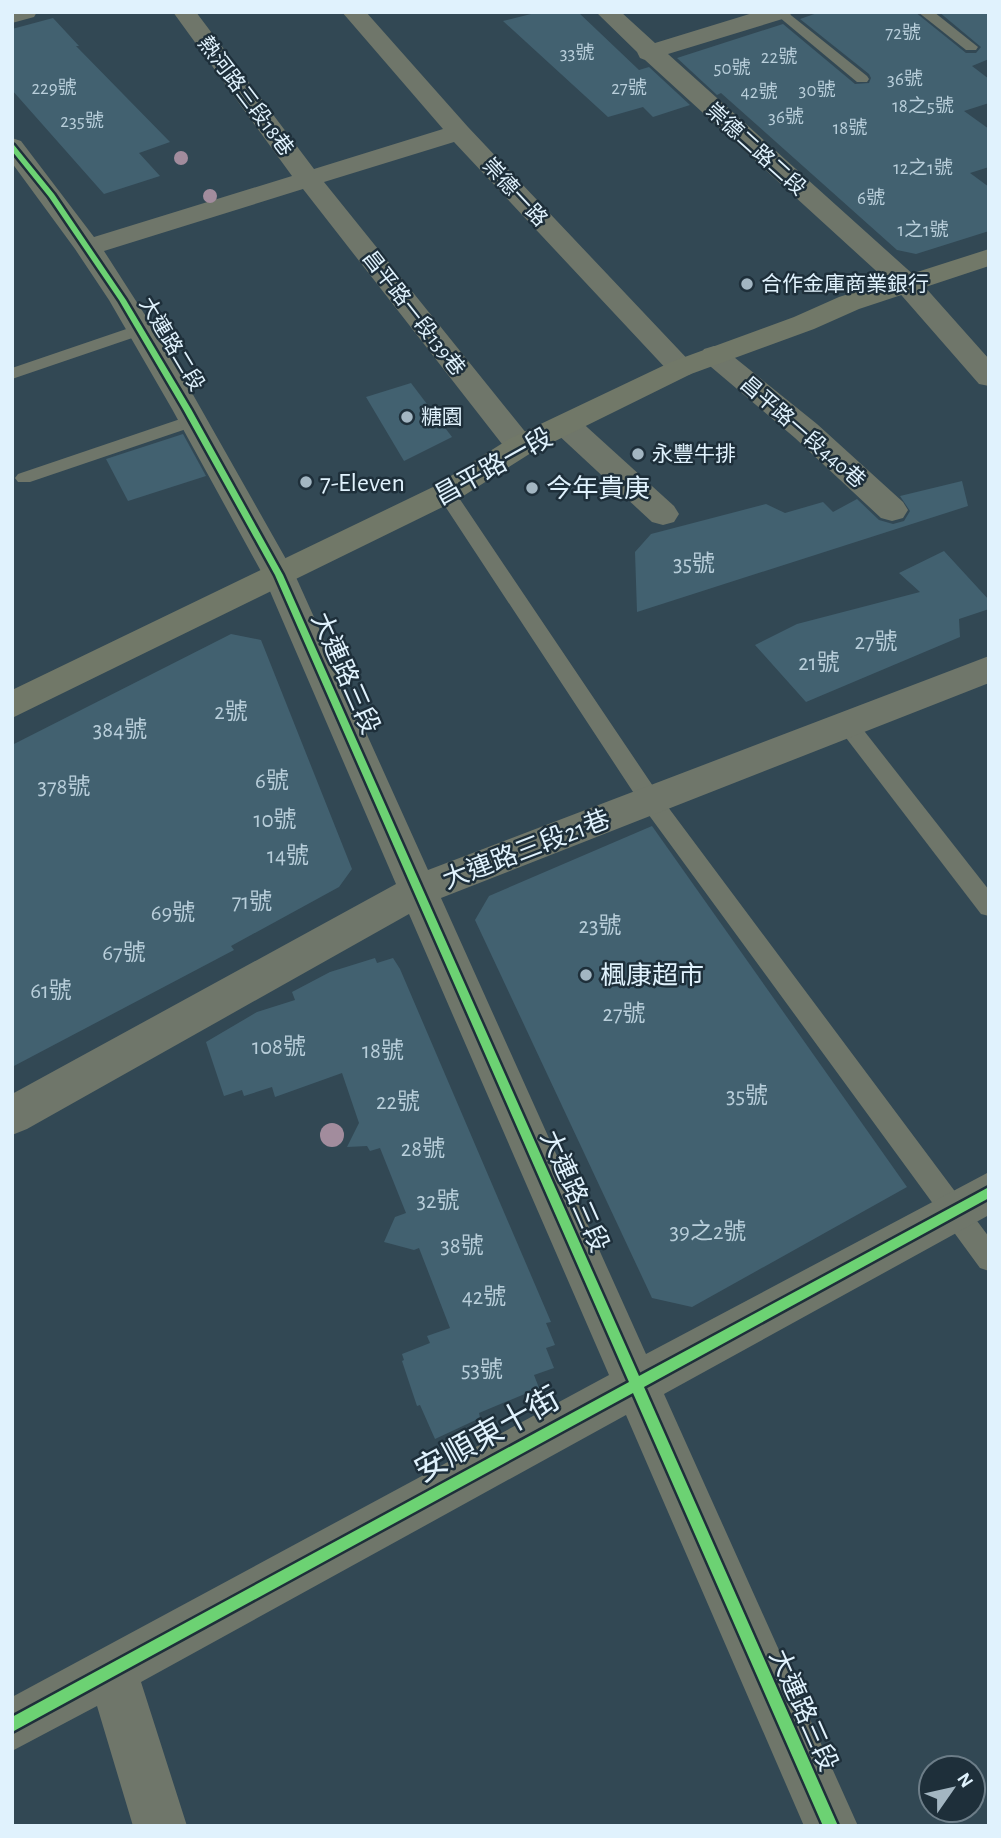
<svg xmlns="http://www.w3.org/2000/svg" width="1001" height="1838" font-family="'Alegreya Sans','Noto Sans TC',sans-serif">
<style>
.building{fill:#426170}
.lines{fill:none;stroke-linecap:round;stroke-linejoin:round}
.lane{fill:#6f766a;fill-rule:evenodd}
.street{fill:#6f766a;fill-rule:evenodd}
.secondary{fill:#717868;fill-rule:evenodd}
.cycleway-casing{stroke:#1e2f3a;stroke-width:5}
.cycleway{fill:#6cd273;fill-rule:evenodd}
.tree{fill:#a28c9d}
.poi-dot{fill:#a3b6c2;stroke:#1e2f3a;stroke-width:2.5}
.labels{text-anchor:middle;stroke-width:5;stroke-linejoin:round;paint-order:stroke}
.far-number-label{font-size:19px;fill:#b8ceda}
.far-street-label{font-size:21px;fill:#e0f2fd;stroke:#1e2f3a}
.far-poi-label{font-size:21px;fill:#e0f2fd;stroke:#1e2f3a;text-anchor:start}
.number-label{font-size:23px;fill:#b8ceda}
.street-label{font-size:26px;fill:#e0f2fd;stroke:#1e2f3a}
.poi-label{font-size:26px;fill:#e0f2fd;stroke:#1e2f3a;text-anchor:start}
.near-street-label{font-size:32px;fill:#e0f2fd;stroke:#1e2f3a}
</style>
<rect width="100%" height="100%" fill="#324854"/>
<g class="building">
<polygon points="539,12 578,12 639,70 649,67 690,105 653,117 643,107 608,117 503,21"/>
<polygon points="820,12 915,12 966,53 976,53 981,47 939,12 989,12 989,59 972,66 989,79 989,103 964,111 989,129 989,167 970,173 989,187 989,231 916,254 897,250 721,93 717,95 677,58 783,24 855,84 869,83 871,78 869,74 800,19"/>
<polygon points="53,18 79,46 76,46 170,142 139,153 160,176 104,194 12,90 12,29"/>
<polygon points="411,383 452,437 404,461 366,397"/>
<polygon points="183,434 206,476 128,501 106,459"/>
<polygon points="962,481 968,506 637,612 635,552 651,534 766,504 785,513 823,502 833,512 857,499 879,520 893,524 904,521 910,511 900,496"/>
<polygon points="944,551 989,600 989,609 959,619 960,637 806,702 755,645 797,624 920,592 899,573"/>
<polygon points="231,634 261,640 352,869 339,887 231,946 234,950 12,1067 12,745"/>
<polygon points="652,826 907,1187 692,1307 652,1298 475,920 489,896"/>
<polygon points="375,958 377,963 393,958 400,969 551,1322 546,1323 555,1345 546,1348 554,1368 534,1375 539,1388 479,1413 480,1418 435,1439 420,1405 417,1406 402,1361 404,1360 402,1354 430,1343 427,1336 450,1328 419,1248 414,1250 384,1242 395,1217 406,1213 380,1148 370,1151 367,1146 347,1147 359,1123 342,1073 275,1097 272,1087 244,1096 242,1090 224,1096 206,1042 257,1012 295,1000 292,992 330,972"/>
</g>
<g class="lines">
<g class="lane">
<polygon points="773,12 787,12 867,76 869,79 867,82 857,82"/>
<polygon points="918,12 934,12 978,47 976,50 966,50"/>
<polygon points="141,324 149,329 147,333 12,379 12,368"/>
<polygon points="195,414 204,420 201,424 30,482 18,482 15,478 18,474"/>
<polygon points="446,487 453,489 659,795 989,1237 989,1271 980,1268 643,807 439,497 437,493 439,489"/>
<polygon points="847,716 854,718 989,890 989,916 981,914 840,730 837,724 840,718"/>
</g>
<g class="street">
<polygon points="12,12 37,12 34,17 12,23"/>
<polygon points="173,12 196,12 314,169 443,129 342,12 366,12 468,127 696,368 691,374 681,377 671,374 454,142 324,182 531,439 535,446 531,453 520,456 509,453 303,189 104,251 170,354 295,575 428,870 989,656 989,683 441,898 646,1354 989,1172 989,1215 664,1394 858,1826 804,1826 626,1415 141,1682 187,1826 133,1826 97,1706 12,1751 12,1697 609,1375 409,914 27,1129 12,1135 12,1094 396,884 263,575 172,409 109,300 75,249 12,163 12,138 21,141 94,237 292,176"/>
<polygon points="596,12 621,12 655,43 756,12 792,12 789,17 668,54 916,277 989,359 989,386 979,384 896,289 645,60 640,58 637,52"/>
<polygon points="714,346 724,349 817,424 903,502 908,510 903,518 892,521 881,518 795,438 704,361 700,355 704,349"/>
<polygon points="566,415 577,418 674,506 679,514 674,522 663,525 652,522 555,432 551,425 555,418"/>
</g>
<polygon class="secondary" points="989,249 989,266 859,309 814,329 691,374 531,453 457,500 12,718 12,690 435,486 509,439 671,362 794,317 839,297"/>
<defs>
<polygon id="cycleway" points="12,144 14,145 54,194 126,300 191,409 283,575 639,1376 989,1187 989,1198 644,1387 838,1826 823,1826 633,1393 12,1732 12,1717 629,1382 275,575 183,409 119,300 49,197 12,151"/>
</defs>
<use href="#cycleway" class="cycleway-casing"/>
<use href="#cycleway" class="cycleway"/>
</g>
<g class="tree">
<circle cx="181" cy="158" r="7"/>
<circle cx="210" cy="196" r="7"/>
<circle cx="332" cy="1135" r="12"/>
</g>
<g class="poi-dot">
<circle cx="747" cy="284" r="7"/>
<circle cx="407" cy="417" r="7"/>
<circle cx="638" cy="454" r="7"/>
<circle cx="306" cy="482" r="7"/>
<circle cx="532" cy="488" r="7"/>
<circle cx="586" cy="975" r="7"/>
</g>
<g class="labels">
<g class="far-number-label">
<text x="903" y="39">72號</text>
<text x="577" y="59">33號</text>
<text x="779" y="63">22號</text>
<text x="732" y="74">50號</text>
<text x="905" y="85">36號</text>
<text x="54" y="94">229號</text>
<text x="629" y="94">27號</text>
<text x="817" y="96">30號</text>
<text x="759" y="98">42號</text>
<text x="923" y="112">18之5號</text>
<text x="786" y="123">36號</text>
<text x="82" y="127">235號</text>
<text x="850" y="134">18號</text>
<text x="923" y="174">12之1號</text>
<text x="871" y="204">6號</text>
<text x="923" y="236">1之1號</text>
</g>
<g class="far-street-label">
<text transform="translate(246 96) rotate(53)" y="7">熱河路三段18巷</text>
<text transform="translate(756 149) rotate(42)" y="7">崇德二路二段</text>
<text transform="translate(515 192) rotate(47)" y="7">崇德一路</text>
<text transform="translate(414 313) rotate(52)" y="7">昌平路一段139巷</text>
<text transform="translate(172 344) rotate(59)" y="7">大連路二段</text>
<text transform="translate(803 432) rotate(41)" y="7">昌平路一段440巷</text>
</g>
<g class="far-poi-label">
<text x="761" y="291">合作金庫商業銀行</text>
<text x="421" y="424">糖園</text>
<text x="652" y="461">永豐牛排</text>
</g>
<g class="number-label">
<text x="694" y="571">35號</text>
<text x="876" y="649">27號</text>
<text x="819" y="670">21號</text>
<text x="231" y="719">2號</text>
<text x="120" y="737">384號</text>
<text x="272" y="788">6號</text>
<text x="64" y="794">378號</text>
<text x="275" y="827">10號</text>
<text x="288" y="863">14號</text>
<text x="252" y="909">71號</text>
<text x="173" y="920">69號</text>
<text x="600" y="933">23號</text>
<text x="124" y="960">67號</text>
<text x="51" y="998">61號</text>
<text x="624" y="1021">27號</text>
<text x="279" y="1054">108號</text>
<text x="383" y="1058">18號</text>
<text x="747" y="1103">35號</text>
<text x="398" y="1109">22號</text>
<text x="423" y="1156">28號</text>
<text x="438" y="1208">32號</text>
<text x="708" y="1239">39之2號</text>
<text x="462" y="1253">38號</text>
<text x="484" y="1304">42號</text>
<text x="482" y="1377">53號</text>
</g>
<g class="street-label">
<text transform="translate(493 466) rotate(-29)" y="9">昌平路一段</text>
<text transform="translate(346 673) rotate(66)" y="9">大連路三段</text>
<text transform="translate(526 849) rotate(-21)" y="9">大連路三段21巷</text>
<text transform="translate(575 1191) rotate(66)" y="9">大連路三段</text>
<text transform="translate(804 1710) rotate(66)" y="9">大連路三段</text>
</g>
<g class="poi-label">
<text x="320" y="491">7-Eleven</text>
<text x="546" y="497">今年貴庚</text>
<text x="600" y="984">楓康超市</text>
</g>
<g class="near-street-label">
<text transform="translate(487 1434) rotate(-29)" y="11">安順東十街</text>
</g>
</g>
<rect width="1001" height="1838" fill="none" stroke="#e0f2fd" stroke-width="28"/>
<g transform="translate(952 1789) rotate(56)"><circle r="33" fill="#1e2f3a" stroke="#6c7d88" stroke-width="2"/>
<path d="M0-5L12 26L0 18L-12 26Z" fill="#a3b6c2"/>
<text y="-10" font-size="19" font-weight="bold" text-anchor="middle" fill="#e0f2fd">N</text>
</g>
</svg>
